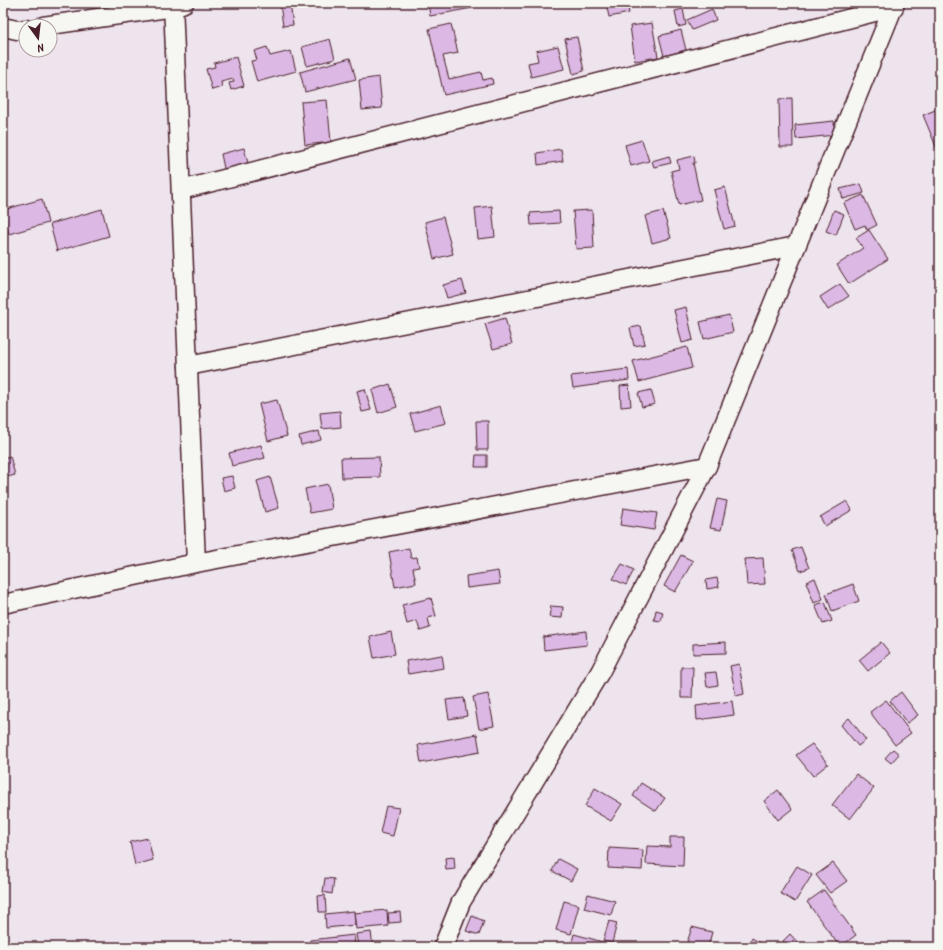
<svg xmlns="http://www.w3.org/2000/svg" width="943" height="950" font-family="Kalam,sans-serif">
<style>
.building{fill:#dbb9e4;stroke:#4a1f2b}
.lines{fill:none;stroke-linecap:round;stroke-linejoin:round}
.street-casing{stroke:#4a1f2b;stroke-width:21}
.street{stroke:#f6f6f2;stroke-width:18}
</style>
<rect width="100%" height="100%" fill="#eee4ee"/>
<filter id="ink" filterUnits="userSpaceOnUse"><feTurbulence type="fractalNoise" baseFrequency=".025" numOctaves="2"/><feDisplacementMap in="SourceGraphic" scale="8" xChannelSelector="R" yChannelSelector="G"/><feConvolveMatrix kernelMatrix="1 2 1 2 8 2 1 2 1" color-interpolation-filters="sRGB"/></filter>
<g filter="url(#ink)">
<g class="building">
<polygon points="290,3 293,25 283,26 280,4"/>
<polygon points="428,3 471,3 472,8 430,16"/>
<polygon points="606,3 627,3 629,13 609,17"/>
<polygon points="683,9 686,25 678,27 675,11"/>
<polygon points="712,9 716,20 692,30 687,20"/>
<polygon points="652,23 658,57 635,61 630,26"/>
<polygon points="451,24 458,53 443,56 449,79 481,72 483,80 492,78 493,84 444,95 429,29"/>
<polygon points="681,30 686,50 664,56 659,36"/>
<polygon points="577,37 584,71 573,74 565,39"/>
<polygon points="330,39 335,59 307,66 302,47"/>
<polygon points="558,46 564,69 531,77 528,63 538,61 536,51"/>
<polygon points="267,47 270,56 291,51 296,71 257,82 251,61 257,60 254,51"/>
<polygon points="236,57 244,86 231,90 229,83 234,82 233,79 221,82 222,87 212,90 206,69 215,67 214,63"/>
<polygon points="350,58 356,79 305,92 300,72"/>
<polygon points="379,77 382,108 362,110 359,80"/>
<polygon points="792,98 793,147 780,147 779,99"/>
<polygon points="327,100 331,142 305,145 301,102"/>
<polygon points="940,108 940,156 923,115"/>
<polygon points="834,121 835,135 796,139 795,125"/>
<polygon points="642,140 649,161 631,166 625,145"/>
<polygon points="244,148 249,167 225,173 221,154"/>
<polygon points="561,149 563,161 538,165 537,153"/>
<polygon points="669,156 671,163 654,167 652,161"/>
<polygon points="694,156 695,163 693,163 701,200 679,205 671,171 679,169 677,160"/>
<polygon points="861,184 864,193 843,199 840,189"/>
<polygon points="725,187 735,226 724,229 714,190"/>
<polygon points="863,195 877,225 867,230 865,225 855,229 844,203"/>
<polygon points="42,199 48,223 9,234 3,210"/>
<polygon points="492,206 495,237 478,239 475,208"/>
<polygon points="102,209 109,236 57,251 50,224"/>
<polygon points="592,210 594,248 576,249 573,211"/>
<polygon points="834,210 844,214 836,235 826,231"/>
<polygon points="559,211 560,223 531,225 530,213"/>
<polygon points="663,211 671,238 652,243 645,216"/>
<polygon points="443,217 453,254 434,259 425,222"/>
<polygon points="869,230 888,259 849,284 837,265 863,248 856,238"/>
<polygon points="462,280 466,293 447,298 443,285"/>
<polygon points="840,284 849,296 828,310 820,297"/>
<polygon points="686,307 693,340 682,343 674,310"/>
<polygon points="729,315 733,332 704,339 700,322"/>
<polygon points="505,318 512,344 493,349 485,324"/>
<polygon points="641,326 645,344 634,346 630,328"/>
<polygon points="687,347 692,368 639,382 633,361"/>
<polygon points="628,369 629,380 573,388 571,376"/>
<polygon points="390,384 397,407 378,413 372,390"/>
<polygon points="629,385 631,406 621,407 620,386"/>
<polygon points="365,389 371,410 362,412 357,391"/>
<polygon points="651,390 655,404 642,407 638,393"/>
<polygon points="277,400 287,436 268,441 259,404"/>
<polygon points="441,405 446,423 415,431 410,414"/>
<polygon points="340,411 341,427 322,429 320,413"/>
<polygon points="476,421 488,421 488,450 477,450"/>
<polygon points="319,431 321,440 301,445 299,436"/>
<polygon points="261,445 265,458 232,466 229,453"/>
<polygon points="476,455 487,455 487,467 475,467"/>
<polygon points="10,456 15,475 3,478 3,458"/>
<polygon points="379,457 380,477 342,478 341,458"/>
<polygon points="232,476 235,488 224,491 221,478"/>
<polygon points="270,477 279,508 265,512 257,481"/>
<polygon points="328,484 332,509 310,513 305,489"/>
<polygon points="717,499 727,501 721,530 710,528"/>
<polygon points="847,501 852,510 825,526 820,517"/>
<polygon points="623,508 657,513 654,530 620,525"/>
<polygon points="801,547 809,568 800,571 792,550"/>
<polygon points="409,548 411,558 417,557 419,567 413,568 416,583 395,587 389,552"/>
<polygon points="681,555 693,561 675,592 664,586"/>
<polygon points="763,558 765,584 747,585 745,559"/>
<polygon points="622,564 634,570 626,585 613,579"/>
<polygon points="498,571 500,584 467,588 466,576"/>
<polygon points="717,578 719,587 707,589 706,580"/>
<polygon points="815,578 823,599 814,603 806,582"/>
<polygon points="853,584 859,601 832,611 826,594"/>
<polygon points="431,598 436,616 428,618 430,628 420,631 417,621 407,624 402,605"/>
<polygon points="825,602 832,621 823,624 815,605"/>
<polygon points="551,606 563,607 562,618 549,617"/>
<polygon points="656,610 663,612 661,621 654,620"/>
<polygon points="586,631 587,645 544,650 543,637"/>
<polygon points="391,632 395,654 374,658 370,637"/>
<polygon points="726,642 726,653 693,654 693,644"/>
<polygon points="881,642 890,653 868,671 859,660"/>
<polygon points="442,655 444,668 408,674 406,661"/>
<polygon points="739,664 744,694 736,696 730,666"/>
<polygon points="681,667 693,667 692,698 681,698"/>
<polygon points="716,672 718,685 707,687 705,673"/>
<polygon points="901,692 918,715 907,723 890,701"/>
<polygon points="488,694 494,726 479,729 473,697"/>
<polygon points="464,698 467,716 449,719 446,700"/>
<polygon points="886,700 911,733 895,745 870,712"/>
<polygon points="732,701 734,715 697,720 696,706"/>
<polygon points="849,718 866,740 858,746 841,725"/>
<polygon points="477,734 480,752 421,763 418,745"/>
<polygon points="812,744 828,764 813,776 796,755"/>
<polygon points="893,749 899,754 891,763 885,758"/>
<polygon points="856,774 874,788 850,819 832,805"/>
<polygon points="641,783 665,798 656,811 633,796"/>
<polygon points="595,788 622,804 611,821 585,806"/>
<polygon points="778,790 792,809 778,820 764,801"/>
<polygon points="386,806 399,808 393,836 380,833"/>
<polygon points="670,837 684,837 683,866 646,864 647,846 670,847"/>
<polygon points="148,838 153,860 135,865 130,842"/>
<polygon points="609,848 643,850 642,870 608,868"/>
<polygon points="454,857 455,869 446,870 445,858"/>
<polygon points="558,859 577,869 571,881 552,871"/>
<polygon points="833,863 847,881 830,893 816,875"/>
<polygon points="797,866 812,875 795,902 780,893"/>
<polygon points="325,878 334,879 332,894 323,892"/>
<polygon points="824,890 856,935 840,947 807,902"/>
<polygon points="588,894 615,901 611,915 584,908"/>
<polygon points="325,895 326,912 319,912 318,896"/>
<polygon points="564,901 579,905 571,934 556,930"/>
<polygon points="387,910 388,926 356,929 354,913"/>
<polygon points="354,911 355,925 326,928 325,914"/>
<polygon points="400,912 401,922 389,923 388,913"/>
<polygon points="472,916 484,921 479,935 466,931"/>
<polygon points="609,921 617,923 612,943 603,941"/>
<polygon points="692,927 712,932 708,947 686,946"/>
<polygon points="371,932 373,947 358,947 356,934"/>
<polygon points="574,934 603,942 602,947 571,946"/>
<polygon points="790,934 800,945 798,947 789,947 783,941"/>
<polygon points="354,935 355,947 310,947 310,940"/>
<polygon points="752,938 766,947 746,947"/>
</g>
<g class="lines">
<defs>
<g id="street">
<polyline points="173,3 196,563"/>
<polyline points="43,26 174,7 184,3"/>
<polyline points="3,27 17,30 26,29"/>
<polyline points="181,190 894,7"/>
<polyline points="188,366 796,246"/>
<polyline points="3,604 196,563 707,466"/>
<polyline points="443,947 461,902 600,672 707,466 895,3"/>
</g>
</defs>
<use href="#street" class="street-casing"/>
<use href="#street" class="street"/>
</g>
</g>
<rect width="943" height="950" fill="none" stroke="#f6f6f2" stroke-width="16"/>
<rect x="8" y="8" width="927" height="934" fill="none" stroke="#4a1f2b" stroke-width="1.5" filter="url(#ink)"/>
<g transform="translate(38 38) rotate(165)"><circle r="19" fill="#f6f6f2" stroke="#b1a0a2"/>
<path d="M0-3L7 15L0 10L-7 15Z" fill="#4a1f2b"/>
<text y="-6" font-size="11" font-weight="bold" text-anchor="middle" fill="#4a1f2b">N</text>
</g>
</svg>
